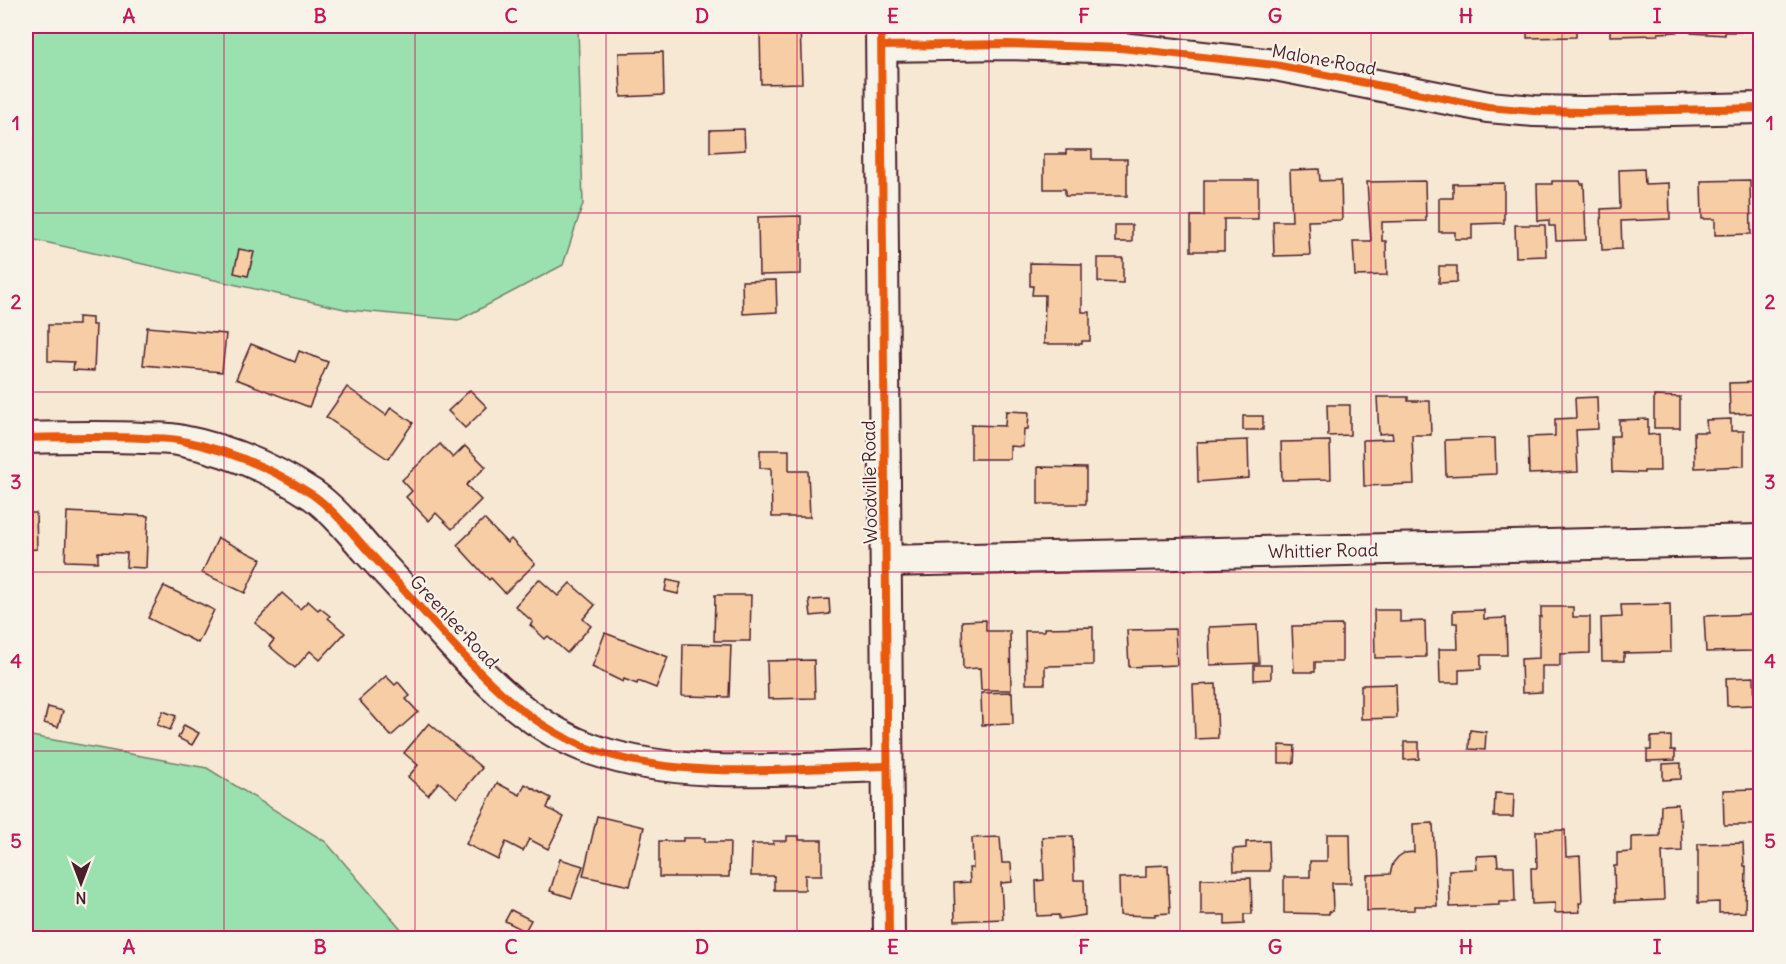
<svg xmlns="http://www.w3.org/2000/svg" width="1786" height="964" font-family="Delius,sans-serif">
<style>
.green{fill:#9ae1af;stroke:#72806d;stroke-width:1.5}
.building{fill:#f7cda6;stroke:#4a1f2b;stroke-width:1.5}
.lines{fill:none;stroke-linecap:round;stroke-linejoin:round}
.minor-casing{stroke:#4a1f2b;stroke-width:34}
.minor{stroke:#f7f3e8;stroke-width:30}
.cycleway-casing{stroke:#f7f3e8;stroke-width:11}
.cycleway{stroke:#e8590c;stroke-width:8}
.grid{fill:none;stroke:#c2185b;stroke-width:1.5;stroke-opacity:0.55}
.labels{text-anchor:middle;stroke-width:4.5;stroke-linejoin:round;paint-order:stroke}
.street-label{font-size:18px;fill:#4a1f2b;stroke:#f7f3e8}
.neatline{fill:none;stroke:#c2185b;stroke-width:2}
.grid-label{font-size:20px;text-anchor:middle;font-weight:bold;fill:#c2185b}
</style>
<rect width="100%" height="100%" fill="#f7e8d4"/>
<filter id="ink" filterUnits="userSpaceOnUse"><feTurbulence type="fractalNoise" baseFrequency=".0167" numOctaves="2"/><feDisplacementMap in="SourceGraphic" scale="12" xChannelSelector="R" yChannelSelector="G"/><feConvolveMatrix kernelMatrix="1 2 1 2 8 2 1 2 1" color-interpolation-filters="sRGB"/></filter>
<g filter="url(#ink)">
<g class="green">
<polygon points="26,26 578,26 583,204 563,265 459,320 349,310 26,238"/>
<polygon points="26,735 207,768 326,842 409,938 26,938"/>
</g>
<g class="building">
<polygon points="764,26 800,26 802,83 761,84 760,27"/>
<polygon points="1527,26 1576,26 1576,37 1527,38"/>
<polygon points="1610,26 1677,26 1677,32 1658,33 1658,35 1610,36"/>
<polygon points="1691,26 1741,26 1741,32 1725,32 1725,35 1691,33"/>
<polygon points="663,52 664,95 621,97 619,53"/>
<polygon points="744,129 745,150 710,152 710,130"/>
<polygon points="1066,150 1092,150 1092,159 1127,159 1127,196 1065,196 1065,189 1044,189 1044,154 1066,154"/>
<polygon points="1319,169 1320,181 1341,180 1342,220 1308,221 1310,255 1274,256 1273,221 1292,221 1290,170"/>
<polygon points="1644,169 1645,184 1669,183 1670,219 1621,221 1622,249 1602,250 1601,209 1620,208 1619,170"/>
<polygon points="1204,180 1258,180 1258,219 1224,219 1224,251 1191,251 1191,216 1204,216"/>
<polygon points="1750,180 1751,234 1715,235 1715,219 1702,219 1701,181"/>
<polygon points="1425,181 1426,221 1382,222 1382,241 1386,241 1387,275 1355,276 1353,241 1371,241 1367,182"/>
<polygon points="1552,181 1580,181 1581,184 1584,184 1586,240 1556,241 1555,226 1549,226 1549,220 1538,221 1537,184 1552,184"/>
<polygon points="1504,183 1504,223 1472,224 1472,239 1455,239 1455,232 1439,232 1439,198 1453,198 1453,184"/>
<polygon points="31,197 35,216 26,218 26,198"/>
<polygon points="801,216 801,274 759,275 758,217"/>
<rect x="1115" y="225" width="17" height="17"/>
<polygon points="1515,225 1545,225 1546,256 1516,257"/>
<polygon points="239,249 254,252 248,276 234,273"/>
<polygon points="1098,258 1123,258 1123,283 1098,282"/>
<polygon points="1030,263 1082,264 1082,312 1090,312 1090,341 1082,341 1082,344 1044,344 1045,295 1032,295 1033,286 1030,286"/>
<polygon points="1439,266 1457,266 1457,282 1439,283"/>
<polygon points="776,280 777,312 743,314 742,281"/>
<polygon points="26,301 27,360 26,360"/>
<polygon points="78,317 92,318 92,325 96,325 94,371 73,370 74,362 48,361 48,325 78,325"/>
<polygon points="147,327 226,334 222,372 143,365"/>
<polygon points="251,344 295,362 299,351 328,362 309,407 236,379"/>
<polygon points="1760,382 1760,413 1730,414 1729,383"/>
<polygon points="347,387 386,415 391,407 413,423 388,459 326,417"/>
<polygon points="470,390 487,407 465,428 448,411"/>
<polygon points="1654,396 1680,397 1680,428 1654,428"/>
<polygon points="1377,397 1408,397 1408,401 1430,401 1431,435 1412,435 1414,484 1364,486 1363,440 1393,439 1392,433 1379,434"/>
<polygon points="1597,397 1598,429 1576,430 1578,472 1529,474 1528,437 1555,436 1555,419 1576,418 1575,398"/>
<polygon points="1327,405 1350,405 1350,435 1328,436"/>
<polygon points="1006,411 1029,412 1028,429 1024,429 1023,447 1010,446 1010,459 971,459 971,425 1005,426"/>
<rect x="1243" y="416" width="20" height="14"/>
<polygon points="1648,419 1648,435 1659,434 1660,471 1644,471 1644,473 1612,472 1611,436 1619,436 1619,420"/>
<polygon points="1731,419 1731,431 1744,431 1744,466 1695,468 1694,432 1707,432 1706,420"/>
<polygon points="1495,438 1496,474 1446,476 1445,440"/>
<polygon points="1248,440 1249,478 1198,482 1197,442"/>
<polygon points="1330,441 1331,479 1282,480 1281,442"/>
<polygon points="440,444 453,458 465,446 486,467 466,485 481,500 452,529 436,513 429,521 406,497 412,491 402,480"/>
<polygon points="760,450 789,450 789,471 808,471 810,517 772,517 771,468 760,468"/>
<polygon points="1038,467 1086,468 1086,504 1038,504"/>
<polygon points="67,512 148,516 146,568 126,567 127,553 98,552 98,562 65,561"/>
<polygon points="26,513 36,513 37,549 26,550"/>
<polygon points="484,519 507,543 511,539 535,564 505,593 491,578 489,580 457,545"/>
<polygon points="218,538 261,559 245,593 202,573"/>
<polygon points="539,579 558,596 570,583 595,605 583,619 591,626 567,653 548,636 545,639 530,625 533,622 515,606"/>
<polygon points="667,580 681,583 678,594 665,591"/>
<polygon points="164,586 214,610 198,643 148,618"/>
<polygon points="282,593 300,609 308,601 318,610 320,608 330,616 328,618 345,633 320,660 310,651 295,668 269,646 274,640 255,623"/>
<polygon points="715,595 751,595 750,641 714,641"/>
<polygon points="829,599 830,614 811,616 809,600"/>
<polygon points="1670,604 1671,652 1624,653 1624,661 1602,661 1601,618 1622,617 1621,605"/>
<polygon points="1541,607 1573,607 1573,617 1590,617 1590,653 1560,654 1560,666 1542,666 1542,692 1522,693 1521,659 1539,658 1539,617 1541,617"/>
<polygon points="1374,610 1400,610 1400,622 1425,621 1426,657 1375,658"/>
<polygon points="1484,610 1484,619 1506,618 1507,655 1481,655 1481,669 1459,670 1459,683 1440,683 1439,649 1458,649 1457,623 1453,623 1453,611"/>
<polygon points="1753,614 1754,651 1706,652 1704,616"/>
<polygon points="986,620 986,631 1010,631 1011,690 981,690 980,668 963,669 962,621"/>
<polygon points="1257,625 1259,663 1210,665 1209,627"/>
<polygon points="1342,625 1342,662 1315,662 1315,672 1294,672 1292,626"/>
<polygon points="1093,627 1093,665 1045,666 1045,684 1026,684 1025,631 1044,631 1044,628"/>
<polygon points="1175,629 1177,665 1129,667 1127,630"/>
<polygon points="605,633 668,657 656,688 638,681 637,684 624,679 623,682 592,667"/>
<polygon points="683,644 731,645 729,697 682,696"/>
<polygon points="814,660 815,698 768,699 767,661"/>
<polygon points="1254,665 1271,665 1271,679 1254,680"/>
<polygon points="386,676 395,685 398,682 410,696 406,699 418,712 391,736 359,700"/>
<polygon points="1754,677 1755,705 1727,706 1726,678"/>
<polygon points="1216,684 1218,738 1195,739 1193,685"/>
<polygon points="1396,684 1397,718 1361,719 1361,685"/>
<polygon points="1012,692 1013,724 982,725 981,693"/>
<polygon points="48,707 63,711 58,727 44,723"/>
<polygon points="163,711 176,716 170,730 157,725"/>
<polygon points="429,723 482,768 457,798 439,782 428,795 408,777 418,765 404,753"/>
<polygon points="184,725 199,733 192,745 178,738"/>
<polygon points="1470,730 1486,732 1485,750 1469,749"/>
<polygon points="1671,736 1671,750 1675,750 1675,760 1647,761 1647,750 1651,750 1651,737"/>
<polygon points="1404,742 1419,742 1419,759 1404,760"/>
<polygon points="1279,745 1295,746 1294,763 1279,763"/>
<polygon points="1681,763 1681,779 1663,780 1663,764"/>
<polygon points="497,783 520,795 525,784 551,798 547,808 564,817 548,849 529,839 523,851 506,842 498,860 466,844"/>
<polygon points="1756,789 1757,825 1724,825 1723,790"/>
<polygon points="1495,793 1514,794 1513,817 1494,817"/>
<polygon points="1678,804 1679,820 1681,820 1682,851 1662,852 1664,900 1615,902 1614,866 1617,866 1617,853 1632,852 1632,837 1660,836 1661,805"/>
<polygon points="597,816 644,827 630,886 583,876"/>
<polygon points="1433,823 1437,906 1415,906 1415,910 1367,911 1367,875 1390,874 1393,863 1398,857 1404,853 1414,852 1413,824"/>
<polygon points="1565,830 1566,857 1580,856 1582,903 1579,903 1580,912 1555,913 1555,903 1532,904 1531,868 1537,868 1536,831"/>
<polygon points="1327,834 1350,834 1351,883 1332,883 1333,911 1329,912 1329,914 1284,913 1284,877 1310,877 1310,861 1327,861"/>
<polygon points="787,836 799,836 799,840 822,840 822,875 805,875 805,890 774,890 774,876 751,876 752,844 773,844 773,841 787,841"/>
<polygon points="1073,836 1074,880 1084,880 1085,915 1059,919 1059,915 1037,916 1036,881 1044,880 1042,837"/>
<polygon points="1000,837 1002,863 1011,863 1012,882 1001,883 1003,919 955,921 954,883 970,882 969,868 973,868 972,838"/>
<polygon points="683,838 705,838 705,842 730,842 729,877 659,877 659,841 683,841"/>
<polygon points="1269,841 1270,871 1234,871 1233,849 1246,848 1246,842"/>
<polygon points="1743,843 1744,866 1746,866 1745,912 1719,913 1719,902 1698,903 1698,844"/>
<polygon points="1497,855 1498,866 1514,866 1515,902 1499,902 1499,905 1450,907 1449,870 1477,869 1476,856"/>
<polygon points="560,859 583,866 572,898 550,891"/>
<polygon points="1168,865 1170,913 1155,914 1155,916 1120,915 1119,878 1146,877 1146,866"/>
<polygon points="1251,878 1252,914 1244,914 1244,924 1225,925 1225,915 1201,915 1201,879"/>
<polygon points="511,910 531,920 525,931 505,921"/>
</g>
<g class="lines">
<defs>
<g id="minor">
<polyline points="881,26 889,938"/>
<polyline points="882,46 1008,44 1121,48 1275,65 1488,107 1534,111 1583,112 1760,108"/>
<path d="M26,438c39,-1 78,-2 117,0 12,0 24,0 35,2 48,9 94,28 135,55 21,15 38,37 55,56 28,30 55,60 83,91 40,44 85,88 143,108 89,31 200,18 293,16"/>
<polyline points="886,561 1760,540"/>
</g>
</defs>
<use href="#minor" class="minor-casing"/>
<use href="#minor" class="minor"/>
<defs>
<g id="cycleway">
<polyline points="881,26 889,938"/>
<polyline points="882,46 1008,44 1121,48 1275,65 1488,107 1534,111 1583,112 1760,108"/>
<path d="M26,438c39,-1 78,-2 117,0 12,0 24,0 35,2 48,9 94,28 135,55 21,15 38,37 55,56 28,30 55,60 83,91 40,44 85,88 143,108 89,31 200,18 293,16"/>
</g>
</defs>
<use href="#cycleway" class="cycleway-casing"/>
<use href="#cycleway" class="cycleway"/>
</g>
</g>
<path class="grid" d="M224,26v912M415,26v912M606,26v912M797,26v912M989,26v912M1180,26v912M1371,26v912M1562,26v912M26,213h1734M26,392h1734M26,572h1734M26,751h1734"/>
<g class="labels">
<g class="street-label">
<text transform="translate(1324 60) rotate(10)" y="6">Malone Road</text>
<text transform="translate(870 482) rotate(-91)" y="6">Woodville Road</text>
<text transform="translate(1323 551) rotate(-1)" y="6">Whittier Road</text>
<text transform="translate(454 622) rotate(47)" y="6">Greenlee Road</text>
</g>
</g>
<rect width="1786" height="964" fill="none" stroke="#f7f3e8" stroke-width="66"/>
<g transform="translate(81 883) rotate(180)" stroke="#f7f3e8" stroke-width="4.5" paint-order="stroke">
<path d="M0-4.5L10 22L0 15L-10 22Z" fill="#4a1f2b"/>
<text y="-9" font-size="16" font-weight="bold" text-anchor="middle" fill="#4a1f2b">N</text>
</g>
<rect x="33" y="33" width="1720" height="898" class="neatline"/>
<g class="grid-label">
<text x="129" y="23">A</text>
<text x="320" y="23">B</text>
<text x="511" y="23">C</text>
<text x="702" y="23">D</text>
<text x="893" y="23">E</text>
<text x="1084" y="23">F</text>
<text x="1275" y="23">G</text>
<text x="1466" y="23">H</text>
<text x="1657" y="23">I</text>
<text x="16" y="130">1</text>
<text x="1770" y="130">1</text>
<text x="16" y="309">2</text>
<text x="1770" y="309">2</text>
<text x="16" y="489">3</text>
<text x="1770" y="489">3</text>
<text x="16" y="668">4</text>
<text x="1770" y="668">4</text>
<text x="16" y="848">5</text>
<text x="1770" y="848">5</text>
<text x="129" y="954">A</text>
<text x="320" y="954">B</text>
<text x="511" y="954">C</text>
<text x="702" y="954">D</text>
<text x="893" y="954">E</text>
<text x="1084" y="954">F</text>
<text x="1275" y="954">G</text>
<text x="1466" y="954">H</text>
<text x="1657" y="954">I</text>
</g>
</svg>
